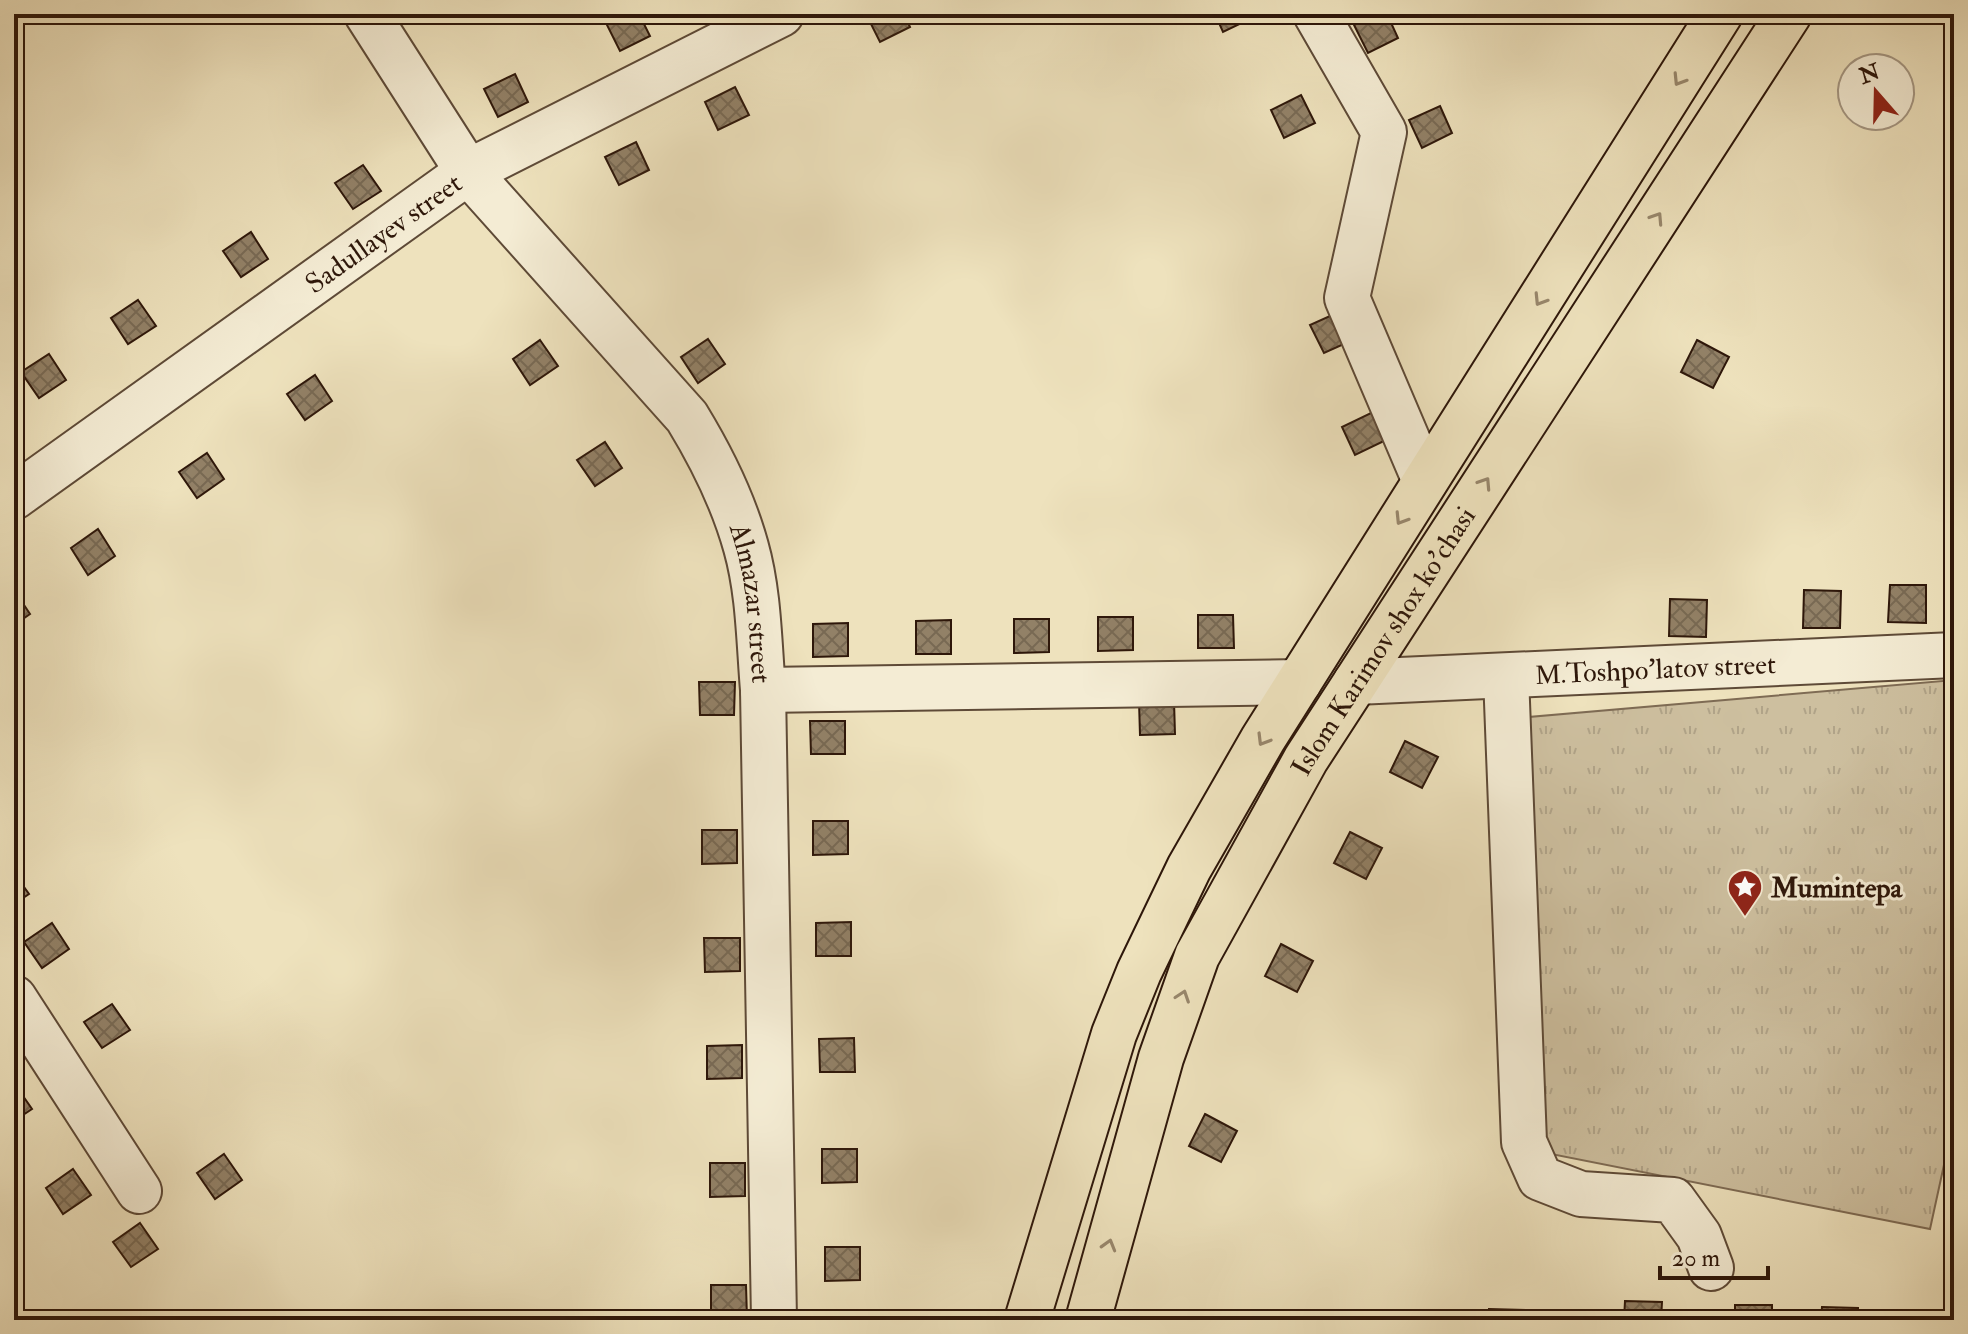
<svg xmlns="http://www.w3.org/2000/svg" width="1968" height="1334" font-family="'IM FELL Double Pica',serif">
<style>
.grass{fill:url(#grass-tufts);stroke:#7e6b54;stroke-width:2}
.building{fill:url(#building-cross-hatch);stroke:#2e170a;stroke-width:2}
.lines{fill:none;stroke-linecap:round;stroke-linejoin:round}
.minor-casing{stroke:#5e4a37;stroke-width:48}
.major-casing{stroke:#2e170a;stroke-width:48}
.minor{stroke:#f4ecd4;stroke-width:44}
.major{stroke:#eee2bd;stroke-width:44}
.oneway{stroke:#98876c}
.labels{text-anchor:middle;stroke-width:6;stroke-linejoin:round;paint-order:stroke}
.street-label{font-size:28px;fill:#2e170a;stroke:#f4ecd4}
.poi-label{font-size:28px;font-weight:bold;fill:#2e170a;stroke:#f4ecd4;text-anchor:start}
</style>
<defs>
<pattern id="grass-tufts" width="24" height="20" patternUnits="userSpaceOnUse" patternTransform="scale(2)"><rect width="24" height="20" fill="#cdbf9f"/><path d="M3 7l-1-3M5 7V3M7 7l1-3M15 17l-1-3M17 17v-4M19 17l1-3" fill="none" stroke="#b0a388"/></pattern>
<pattern id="building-cross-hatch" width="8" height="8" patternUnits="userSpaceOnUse" patternTransform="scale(2)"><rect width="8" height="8" fill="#928167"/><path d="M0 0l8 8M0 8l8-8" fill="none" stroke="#786953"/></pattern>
</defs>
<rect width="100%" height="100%" fill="#eee2bd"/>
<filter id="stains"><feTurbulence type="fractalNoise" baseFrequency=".0025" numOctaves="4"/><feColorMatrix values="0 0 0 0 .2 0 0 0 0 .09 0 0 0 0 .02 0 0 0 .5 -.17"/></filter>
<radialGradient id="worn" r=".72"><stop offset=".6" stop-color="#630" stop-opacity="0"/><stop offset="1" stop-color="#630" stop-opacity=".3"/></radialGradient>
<polygon class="grass" points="1954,680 1954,1119 1930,1229 1546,1153 1529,717"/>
<g class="building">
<polygon points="624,14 639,14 650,36 620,51 606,23"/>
<polygon points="866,14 904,14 910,27 880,42"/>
<polygon points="1215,14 1252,14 1254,17 1223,32"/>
<polygon points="1377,14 1387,14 1398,38 1368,53 1354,25"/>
<polygon points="515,74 528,102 498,117 484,89"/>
<polygon points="735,87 749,115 718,130 705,102"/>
<polygon points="1301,95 1315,123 1284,138 1271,110"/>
<polygon points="1440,106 1452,133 1422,148 1409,120"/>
<polygon points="636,142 649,170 619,185 605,157"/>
<polygon points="363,165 381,191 353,209 335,183"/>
<polygon points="251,232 268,259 241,277 223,251"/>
<polygon points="138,300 156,326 128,344 111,318"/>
<polygon points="1341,311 1355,339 1324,353 1310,325"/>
<polygon points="708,339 725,364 698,383 681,357"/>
<polygon points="540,340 558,366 530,385 513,359"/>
<polygon points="1697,340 1729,357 1713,388 1681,372"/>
<polygon points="49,354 66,380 39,398 21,372"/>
<polygon points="315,375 332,401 305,420 287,394"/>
<polygon points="1373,412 1386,440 1355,455 1342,427"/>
<polygon points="605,442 622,468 595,486 577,460"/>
<polygon points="207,453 224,479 197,498 179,472"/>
<polygon points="98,529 115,556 88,575 71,548"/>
<polygon points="1890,585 1926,585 1926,623 1888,622"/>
<polygon points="14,590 30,614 14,625"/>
<polygon points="1804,590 1841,591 1840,628 1803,628"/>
<polygon points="1670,599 1707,600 1706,637 1669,636"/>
<polygon points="1198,615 1233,615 1234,648 1198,648"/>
<polygon points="1098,617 1133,617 1133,650 1098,651"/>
<polygon points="1014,619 1049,619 1049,652 1014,653"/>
<polygon points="951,620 951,654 916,654 916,621"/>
<polygon points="848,623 848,656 813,657 813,624"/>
<polygon points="699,682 735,682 734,715 700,715"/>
<polygon points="1139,701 1174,701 1175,734 1140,735"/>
<polygon points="810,721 845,721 845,754 811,754"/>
<polygon points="1405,741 1438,757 1422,788 1390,772"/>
<polygon points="813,821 848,821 848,854 813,855"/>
<polygon points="702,830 737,830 737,863 702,864"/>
<polygon points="1350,832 1382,848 1366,879 1334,863"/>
<polygon points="14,873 29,894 14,904"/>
<polygon points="851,922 851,956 816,956 816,923"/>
<polygon points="52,923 69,949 42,968 24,942"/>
<polygon points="704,938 740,938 740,971 705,972"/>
<polygon points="1281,944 1313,961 1297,992 1265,976"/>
<polygon points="112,1004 130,1030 102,1048 84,1022"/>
<polygon points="854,1038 855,1072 820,1072 819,1039"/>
<polygon points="742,1045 742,1078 707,1079 707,1046"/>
<polygon points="14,1083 32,1109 14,1121"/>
<polygon points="1205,1114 1237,1131 1221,1162 1189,1146"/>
<polygon points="822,1149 857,1149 857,1182 822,1183"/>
<polygon points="224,1154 242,1180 215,1199 197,1173"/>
<polygon points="710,1163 745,1163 745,1196 710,1197"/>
<polygon points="73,1169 91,1195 63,1214 46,1188"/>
<polygon points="140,1223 158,1249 131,1267 113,1242"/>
<polygon points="825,1247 860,1247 860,1280 825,1281"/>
<polygon points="711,1285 746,1285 747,1318 711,1318"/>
<polygon points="1625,1301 1662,1302 1661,1320 1624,1320"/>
<rect x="1735" y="1305" width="37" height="15"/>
<polygon points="1822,1307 1858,1308 1858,1320 1821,1320"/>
<polygon points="1489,1309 1527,1310 1526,1320 1489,1320"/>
</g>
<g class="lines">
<defs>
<g id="minor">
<path id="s1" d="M367,14l101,158 219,245c25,41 46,83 59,130 13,46 13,96 17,143l11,630"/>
<polyline points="1316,14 1384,132 1347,298 1425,481"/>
<path id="s2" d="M14,497l454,-325 313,-158"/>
<polyline points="1506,676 1524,1142 1540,1178 1581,1194 1673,1200 1699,1236 1711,1268"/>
<path id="s3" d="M1356,682l598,-27"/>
<polyline points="763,690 1299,682"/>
<polyline points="14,998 139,1191"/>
</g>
<g id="major">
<polyline points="1027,1320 1114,1034 1139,972 1189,868 1263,739 1720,14"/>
<path id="s4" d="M1088,1320l73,-262 36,-102 109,-197 483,-745"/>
</g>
</defs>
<use href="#minor" class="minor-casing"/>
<use href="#major" class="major-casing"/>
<use href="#minor" class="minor"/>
<use href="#major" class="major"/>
</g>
<defs><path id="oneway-chevron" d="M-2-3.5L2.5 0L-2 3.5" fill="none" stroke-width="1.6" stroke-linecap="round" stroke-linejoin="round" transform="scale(2)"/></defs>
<g class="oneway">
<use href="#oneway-chevron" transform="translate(1679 80) rotate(122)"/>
<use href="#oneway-chevron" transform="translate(1657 218) rotate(-57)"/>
<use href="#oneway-chevron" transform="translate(1540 300) rotate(122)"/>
<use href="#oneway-chevron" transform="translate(1485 483) rotate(-57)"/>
<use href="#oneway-chevron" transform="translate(1401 519) rotate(122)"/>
<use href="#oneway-chevron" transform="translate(1263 740) rotate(121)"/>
<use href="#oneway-chevron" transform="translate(1183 996) rotate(-71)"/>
<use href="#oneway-chevron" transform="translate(1109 1245) rotate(-74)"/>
</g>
<defs>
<symbol id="sight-pin" viewBox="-11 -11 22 30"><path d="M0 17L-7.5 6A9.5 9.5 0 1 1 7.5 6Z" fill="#8f2418" stroke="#f4ecd4"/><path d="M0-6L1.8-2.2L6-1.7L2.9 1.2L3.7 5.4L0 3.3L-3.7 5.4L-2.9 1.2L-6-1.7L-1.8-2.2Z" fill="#fff"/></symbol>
</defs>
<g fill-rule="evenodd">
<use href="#sight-pin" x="1725" y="867" width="40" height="54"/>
</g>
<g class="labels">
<g class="street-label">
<text dy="10" stroke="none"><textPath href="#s2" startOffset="454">Sadullayev street</textPath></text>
<text dy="10" stroke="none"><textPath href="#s1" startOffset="716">Almazar street</textPath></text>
<text dy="10" stroke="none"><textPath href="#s4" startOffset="746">Islom Karimov shox ko'chasi</textPath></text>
<text dy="10" stroke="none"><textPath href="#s3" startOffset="300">М.Toshpo'latov street</textPath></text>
</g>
<g class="poi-label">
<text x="1771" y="897">Mumintepa</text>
</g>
</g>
<rect width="1968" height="1334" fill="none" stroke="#eee2bd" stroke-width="48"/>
<rect x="16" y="16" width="1936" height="1302" fill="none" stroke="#2e170a" stroke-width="4"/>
<rect x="24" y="24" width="1920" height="1286" fill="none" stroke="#2e170a" stroke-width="2"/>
<g transform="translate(1876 92) rotate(340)"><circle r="38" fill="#f4ecd4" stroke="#a59783" stroke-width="2"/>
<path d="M0-6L14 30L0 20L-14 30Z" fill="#8f2418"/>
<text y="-12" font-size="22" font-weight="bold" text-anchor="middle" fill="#2e170a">N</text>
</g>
<path d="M1660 1266v12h108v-12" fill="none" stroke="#2e170a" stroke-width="4"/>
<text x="1672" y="1266" font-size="24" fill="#2e170a" stroke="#f4ecd4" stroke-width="6" paint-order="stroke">20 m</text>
<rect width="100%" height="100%" filter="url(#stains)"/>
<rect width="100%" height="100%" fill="url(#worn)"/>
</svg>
